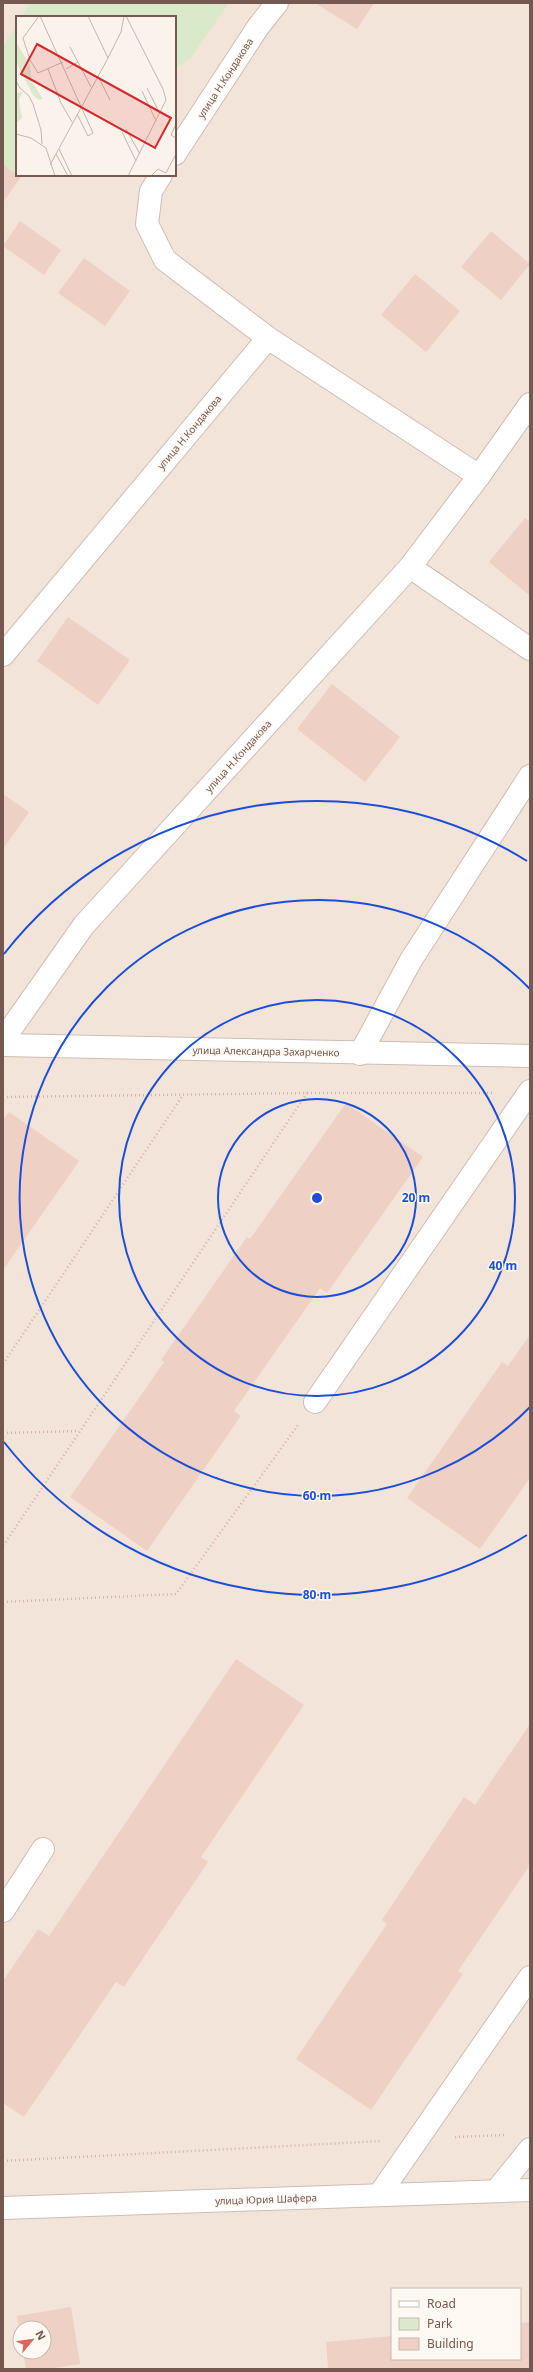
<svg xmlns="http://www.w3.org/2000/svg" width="533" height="2372" font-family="'Noto Sans',sans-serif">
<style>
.residential{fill:#f3e4da;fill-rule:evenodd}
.green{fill:#dae9ca}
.building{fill:#efd0c4}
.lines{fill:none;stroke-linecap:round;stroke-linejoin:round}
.minor-casing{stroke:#cfbcb3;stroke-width:24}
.path{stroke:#d5b3a7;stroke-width:2.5;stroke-dasharray:1 3;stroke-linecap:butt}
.minor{stroke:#fff;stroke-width:22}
.ring{fill:none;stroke:#1d4ed8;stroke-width:2}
.labels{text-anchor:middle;stroke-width:3;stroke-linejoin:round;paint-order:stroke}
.street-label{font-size:10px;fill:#75584f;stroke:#fef8f2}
.inset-road{fill:none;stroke:#c5b5ad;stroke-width:1}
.view{fill:#d62828;fill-opacity:0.15;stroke:#d62828;stroke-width:2}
.inset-edge{fill:none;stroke:#75584f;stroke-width:2}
.centre{fill:#1d4ed8;stroke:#fef8f2;stroke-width:2}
.ring-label{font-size:12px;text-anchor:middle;font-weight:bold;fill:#1d4ed8;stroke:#fef8f2;stroke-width:3;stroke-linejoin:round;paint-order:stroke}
</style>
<rect width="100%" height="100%" fill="#fbf3eb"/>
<path class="residential" d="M3,3h527v2366h-527zM17,17h158v158h-158zM392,2289h128v70h-128zM20,2328h24v24h-24z"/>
<g class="green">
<polygon points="30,3 229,3 190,59 175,68 175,17 21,17"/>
<polygon points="17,24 17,169 3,184 3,47"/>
</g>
<g class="building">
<polygon points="320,3 374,3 357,29 318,5"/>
<polygon points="3,165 21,177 3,202"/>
<polygon points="20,221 61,250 44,275 3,246"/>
<polygon points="491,231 530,264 501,300 461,267"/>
<polygon points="84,258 130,291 105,326 58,293"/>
<polygon points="415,274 460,311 426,352 381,315"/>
<polygon points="525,518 530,522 530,596 489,562"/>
<polygon points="68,617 130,660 98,705 37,661"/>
<polygon points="332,684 400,737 365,782 297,729"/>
<polygon points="3,794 29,812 3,849"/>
<polygon points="346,1103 423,1157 327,1293 320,1288 234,1411 241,1416 147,1551 70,1497 164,1362 161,1360 247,1237 250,1239"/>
<polygon points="9,1112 79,1161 3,1270 3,1120"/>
<polygon points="530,1335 530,1478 480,1549 407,1498 502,1362 508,1366"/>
<polygon points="236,1659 304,1705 201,1857 208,1862 124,1987 116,1982 24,2117 3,2103 3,1981 38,1929 49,1936"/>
<polygon points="530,1724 530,1865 458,1971 463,1974 371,2110 296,2059 387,1924 382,1920 464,1797 475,1805"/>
<polygon points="71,2307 80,2364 48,2369 26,2369 23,2352 44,2352 44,2328 20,2328 19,2331 17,2316"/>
<polygon points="530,2322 530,2369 328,2369 326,2342 392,2336 392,2359 520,2359 520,2323"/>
</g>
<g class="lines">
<defs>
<g id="minor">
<polyline points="175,154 258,27 277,3"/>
<polyline points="161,175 151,191 147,224 165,260 268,338 479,476"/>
<polyline points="410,567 530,649"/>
<polyline points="3,655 268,338"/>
<polyline points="3,1040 84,925 410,567 479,476 530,404"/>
<polyline points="3,1045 530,1056"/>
<polyline points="360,1054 411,960 530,776"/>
<polyline points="315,1402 530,1091"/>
<polyline points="3,1911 43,1849"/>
<polyline points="496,2191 530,2149"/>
<polyline points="379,2195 530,1977"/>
<polyline points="3,2208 530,2190"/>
</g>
</defs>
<use href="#minor" class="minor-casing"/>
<g class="path">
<polyline points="307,1093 493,1093"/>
<polyline points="3,1097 307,1093 3,1546"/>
<polyline points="3,1364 183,1095"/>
<polyline points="3,1433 79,1431"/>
<polyline points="3,1602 176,1594 298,1425"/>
<polyline points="455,2137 504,2135"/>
<polyline points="3,2161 382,2141"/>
</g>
<use href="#minor" class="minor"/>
</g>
<g class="ring">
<circle cx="317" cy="1198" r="99"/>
<circle cx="317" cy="1198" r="198"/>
<path d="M530 1407A298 298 0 1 1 530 989"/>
<path d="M527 1535A397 397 0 0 1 4 1442M4 954A397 397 0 0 1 527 861"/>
</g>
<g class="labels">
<g class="street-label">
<text transform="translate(225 78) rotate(-57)" y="4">улица Н.Кондакова</text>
<text transform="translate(189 432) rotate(-50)" y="4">улица Н.Кондакова</text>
<text transform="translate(238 756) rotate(-48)" y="4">улица Н.Кондакова</text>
<text transform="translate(266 1051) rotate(1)" y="4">улица Александра Захарченко</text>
<text transform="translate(266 2199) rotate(-2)" y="4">улица Юрия Шафера</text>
</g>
</g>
<g transform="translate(16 16)">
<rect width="160" height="160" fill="#fbf3eb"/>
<path d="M0,26l14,23 2,17 11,17 -4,1 -6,-5 -17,-33zM6,76l-3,8 3,18 -6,5v-30z" fill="#dae9ca"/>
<path class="inset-road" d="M23,0l-16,22 7,22 8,13 25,-11M24,0l53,117 -5,3 -11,-22M72,0l20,42M110,0l37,73 3,11 -38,76M54,31l21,40M32,53l13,34 11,19M50,53l12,-7M82,60l12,24M0,65l4,7 9,8 4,8 8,26 1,14M131,72l13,26M126,75l14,30M160,108l-5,11 5,3M110,113l14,25M106,116l14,29M0,118l15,4 15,10 9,28M43,133l13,27M40,138l12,22M34,149l58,-107 13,-26 3,-16M135,160l7,-7 8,4 9,-17"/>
<path class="view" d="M21,28l134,74 -16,30 -134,-74z"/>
<rect width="160" height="160" class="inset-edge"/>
</g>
<circle cx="317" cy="1198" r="6" class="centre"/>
<g class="ring-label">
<text x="416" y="1202">20 m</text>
<text x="503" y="1270">40 m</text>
<text x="317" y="1500">60 m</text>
<text x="317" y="1599">80 m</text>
</g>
<rect width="533" height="2372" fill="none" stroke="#75584f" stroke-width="8"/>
<rect x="391" y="2288" width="130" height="72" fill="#fef8f2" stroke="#c7b8b1"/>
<rect x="399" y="2301" width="20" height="6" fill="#ffffff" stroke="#c7b8b1"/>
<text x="427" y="2308" font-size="12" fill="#75584f">Road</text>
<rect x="399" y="2318" width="20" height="12" fill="#dae9ca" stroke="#c7b8b1"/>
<text x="427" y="2328" font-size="12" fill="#75584f">Park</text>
<rect x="399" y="2338" width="20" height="12" fill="#efd0c4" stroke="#c7b8b1"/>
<text x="427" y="2348" font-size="12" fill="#75584f">Building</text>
<g transform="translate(32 2340) rotate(61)"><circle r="19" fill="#fef8f2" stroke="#c7b8b1"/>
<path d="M0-3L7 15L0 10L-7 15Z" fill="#dc6659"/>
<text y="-6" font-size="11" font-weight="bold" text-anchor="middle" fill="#75584f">N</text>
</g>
</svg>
